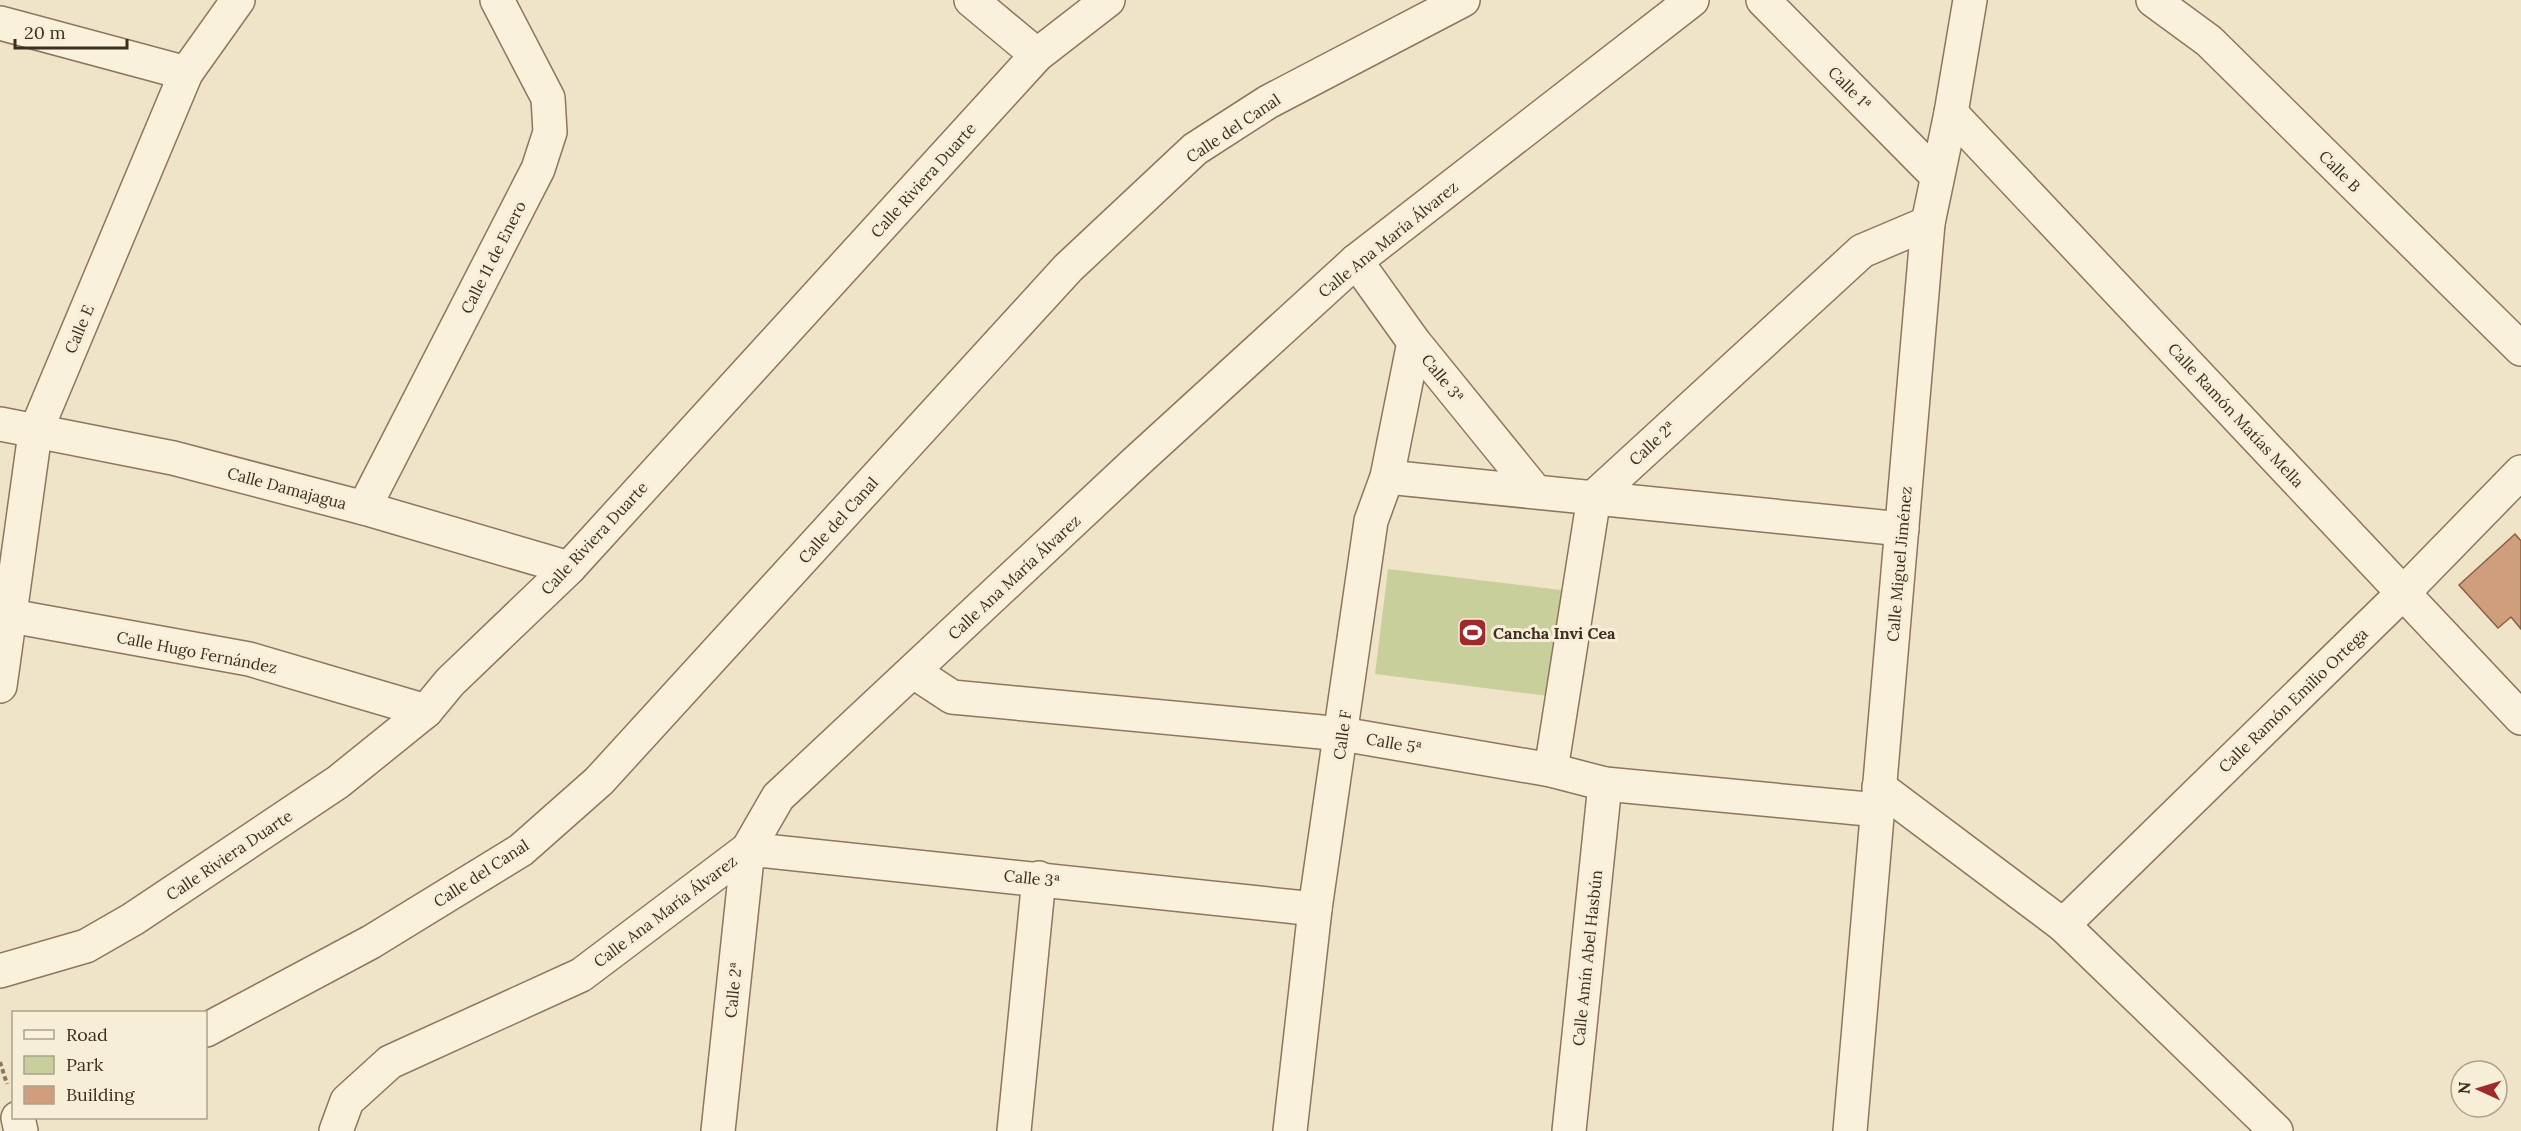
<svg xmlns="http://www.w3.org/2000/svg" width="2521" height="1131" font-family="Lora,serif">
<style>
.green{fill:#c9cf9b}
.building{fill:#cf9f7d;stroke:#8d5f41;stroke-width:1.5}
.lines{fill:none;stroke-linecap:round;stroke-linejoin:round}
.minor-casing{stroke:#8d765c;stroke-width:36}
.path{stroke:#8d765c;stroke-width:4;stroke-dasharray:4.5 3;stroke-linecap:butt}
.minor{stroke:#faf1dc;stroke-width:33}
.labels{text-anchor:middle;stroke-width:6;stroke-linejoin:round;paint-order:stroke}
.street-label{font-size:16px;fill:#3d2e20;stroke:#f7eed8}
.poi-label{font-size:16px;font-weight:bold;fill:#3d2e20;stroke:#f7eed8;text-anchor:start}
</style>
<rect width="100%" height="100%" fill="#f0e4c8"/>
<polygon class="green" points="1388,569 1569,591 1556,697 1375,674"/>
<polygon class="building" points="2515,534 2521,541 2521,629 2511,617 2498,628 2459,585"/>
<g class="lines">
<defs>
<g id="minor">
<polyline points="971,0 1037,55"/>
<polyline points="1763,0 1937,176"/>
<polyline points="2153,0 2209,41 2521,349"/>
<polyline points="0,23 186,73"/>
<polyline points="1951,113 2521,718"/>
<polyline points="1356,261 1414,342 1535,491"/>
<polyline points="0,424 173,458 364,508 569,568"/>
<polyline points="1387,477 1902,529"/>
<polyline points="364,508 538,169 550,132 548,98 497,0"/>
<polyline points="0,612 11,616 249,659 426,711"/>
<polyline points="914,672 952,697 1342,734 1551,770 1605,784 1878,810"/>
<polyline points="0,686 35,433 186,73 238,0"/>
<polyline points="1551,770 1594,497 1862,251 1928,223"/>
<polyline points="1879,787 2063,925 2276,1131"/>
<polyline points="2063,925 2403,593 2521,472"/>
<polyline points="0,971 86,946 133,919 338,782 426,711 450,682 569,568 1037,55 1108,0"/>
<polyline points="206,1030 371,942 521,850 599,781 1068,268 1195,149 1268,102 1463,0"/>
<polyline points="18,1118 21,1131"/>
<polyline points="336,1131 347,1101 390,1062 581,975 748,849 778,797 1136,462 1356,261 1692,0"/>
<polyline points="718,1131 748,849 1315,909"/>
<polyline points="1014,1131 1039,878"/>
<polyline points="1290,1131 1315,909 1371,521 1387,477 1414,342"/>
<polyline points="1569,1131 1605,784"/>
<polyline points="1850,1131 1928,223 1951,113 1970,0"/>
</g>
</defs>
<use href="#minor" class="minor-casing"/>
<polyline class="path" points="0,1062 7,1084"/>
<use href="#minor" class="minor"/>
</g>
<defs>
<symbol id="stadium-square" viewBox="-11 -11 22 22"><rect x="-9" y="-9" width="18" height="18" rx="4" fill="#9e2a2b" stroke="#f7eed8"/><path d="M0-5a6.5 5 0 1 0 0 10a6.5 5 0 1 0 0-10ZM-3.5-1.8h7v3.6h-7Z" fill="#fff"/></symbol>
</defs>
<g fill-rule="evenodd">
<use href="#stadium-square" x="1456" y="616" width="33" height="33"/>
</g>
<g class="labels">
<g class="street-label">
<text transform="translate(1850 88) rotate(45)" y="6">Calle 1ª</text>
<text transform="translate(1233 128) rotate(-34)" y="6">Calle del Canal</text>
<text transform="translate(2340 171) rotate(45)" y="6">Calle B</text>
<text transform="translate(923 180) rotate(-48)" y="6">Calle Riviera Duarte</text>
<text transform="translate(1388 239) rotate(-39)" y="6">Calle Ana María Álvarez</text>
<text transform="translate(493 257) rotate(-63)" y="6">Calle 11 de Enero</text>
<text transform="translate(79 329) rotate(-67)" y="6">Calle E</text>
<text transform="translate(1443 378) rotate(51)" y="6">Calle 3ª</text>
<text transform="translate(2236 415) rotate(47)" y="6">Calle Ramón Matías Mella</text>
<text transform="translate(1652 443) rotate(-43)" y="6">Calle 2ª</text>
<text transform="translate(287 488) rotate(15)" y="6">Calle Damajagua</text>
<text transform="translate(838 520) rotate(-48)" y="6">Calle del Canal</text>
<text transform="translate(594 538) rotate(-47)" y="6">Calle Riviera Duarte</text>
<text transform="translate(1899 564) rotate(-85)" y="6">Calle Miguel Jiménez</text>
<text transform="translate(1014 577) rotate(-43)" y="6">Calle Ana María Álvarez</text>
<text transform="translate(197 652) rotate(11)" y="6">Calle Hugo Fernández</text>
<text transform="translate(2293 700) rotate(-44)" y="6">Calle Ramón Emilio Ortega</text>
<text transform="translate(1342 735) rotate(-82)" y="6">Calle F</text>
<text transform="translate(1394 743) rotate(10)" y="6">Calle 5ª</text>
<text transform="translate(229 855) rotate(-34)" y="6">Calle Riviera Duarte</text>
<text transform="translate(481 873) rotate(-33)" y="6">Calle del Canal</text>
<text transform="translate(1032 878) rotate(6)" y="6">Calle 3ª</text>
<text transform="translate(665 911) rotate(-37)" y="6">Calle Ana María Álvarez</text>
<text transform="translate(1587 958) rotate(-84)" y="6">Calle Amín Abel Hasbún</text>
<text transform="translate(733 990) rotate(-84)" y="6">Calle 2ª</text>
</g>
<g class="poi-label">
<text x="1493" y="639">Cancha Invi Cea</text>
</g>
</g>
<rect x="12" y="1011" width="195" height="108" fill="#f7eed8" stroke="#ada18e" stroke-width="1.5"/>
<rect x="24" y="1030" width="30" height="9" fill="#faf1dc" stroke="#ada18e" stroke-width="1.5"/>
<text x="66" y="1041" font-size="18" fill="#3d2e20">Road</text>
<rect x="24" y="1056" width="30" height="18" fill="#c9cf9b" stroke="#ada18e" stroke-width="1.5"/>
<text x="66" y="1071" font-size="18" fill="#3d2e20">Park</text>
<rect x="24" y="1086" width="30" height="18" fill="#cf9f7d" stroke="#ada18e" stroke-width="1.5"/>
<text x="66" y="1101" font-size="18" fill="#3d2e20">Building</text>
<g transform="translate(2479 1089) rotate(274)"><circle r="28" fill="#f7eed8" stroke="#ada18e" stroke-width="1.5"/>
<path d="M0-4.5L10 22L0 15L-10 22Z" fill="#9e2a2b"/>
<text y="-9" font-size="16" font-weight="bold" text-anchor="middle" fill="#3d2e20">N</text>
</g>
<path d="M15 39v9h112v-9" fill="none" stroke="#3d2e20" stroke-width="3"/>
<text x="24" y="39" font-size="18" fill="#3d2e20" stroke="#f7eed8" stroke-width="4.5" paint-order="stroke">20 m</text>
</svg>
